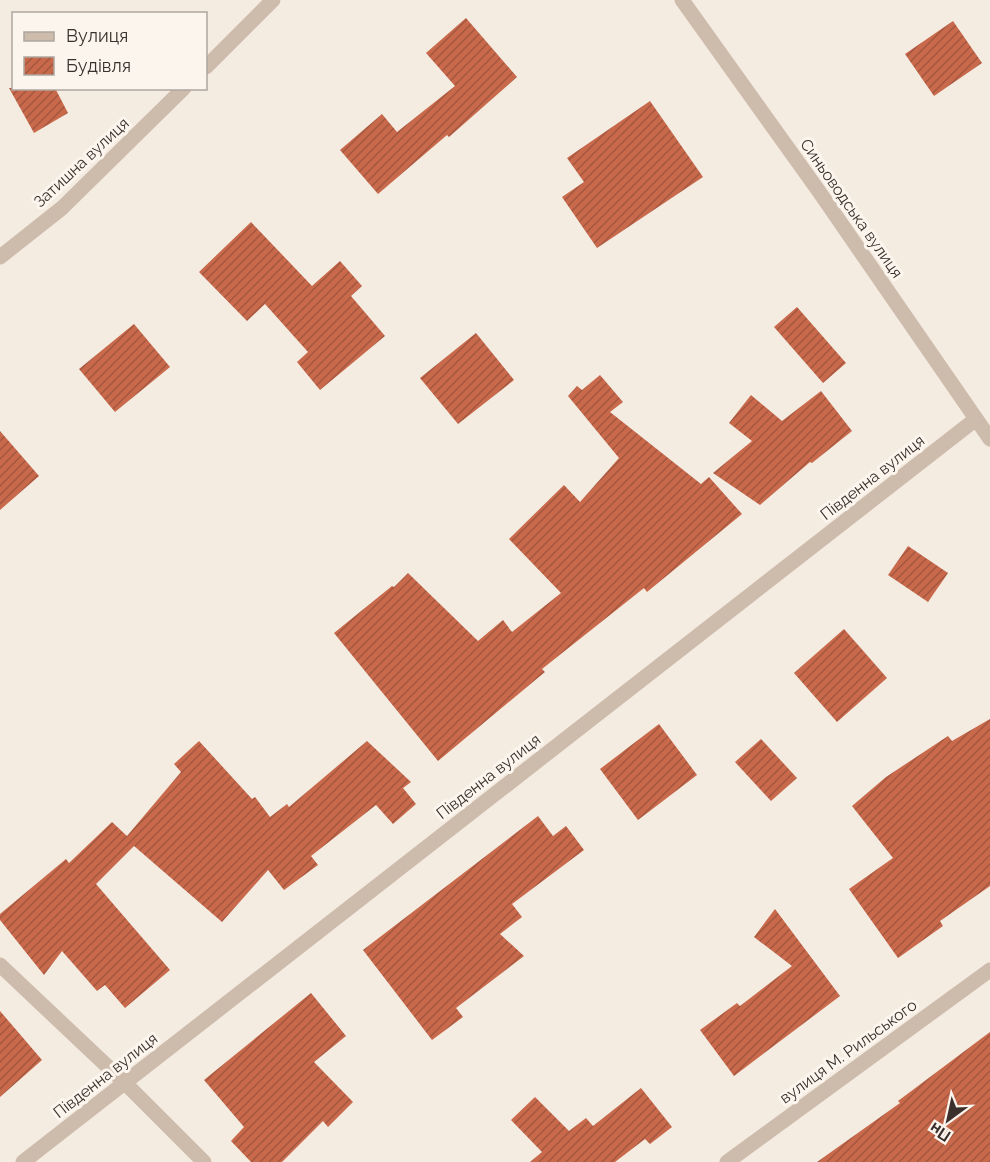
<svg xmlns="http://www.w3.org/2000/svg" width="990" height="1162" font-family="Raleway,sans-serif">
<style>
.building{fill:url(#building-hatch)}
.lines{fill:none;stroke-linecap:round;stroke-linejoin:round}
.minor{stroke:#cdbbac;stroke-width:15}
.labels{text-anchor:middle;stroke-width:6;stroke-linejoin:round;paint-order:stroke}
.street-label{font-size:16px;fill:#3b302b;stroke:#fbf5ee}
</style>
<defs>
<pattern id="building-hatch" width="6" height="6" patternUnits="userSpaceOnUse" patternTransform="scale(1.5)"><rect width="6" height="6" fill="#c8694b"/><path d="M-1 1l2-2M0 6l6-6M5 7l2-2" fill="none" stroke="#a4573f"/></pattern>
</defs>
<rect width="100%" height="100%" fill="#f4ebe1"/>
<g class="building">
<polygon points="466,18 517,77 449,137 447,135 378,194 340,150 382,114 397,132 455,86 426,53"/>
<polygon points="953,21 982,63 934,96 905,54"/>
<polygon points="9,88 55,88 68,113 34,133"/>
<polygon points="650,101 703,177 597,248 562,197 584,182 567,158"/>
<polygon points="251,222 312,286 340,261 362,286 351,296 385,336 320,390 297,362 308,352 265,304 247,321 199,272"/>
<polygon points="797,307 846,363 823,383 774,327"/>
<polygon points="134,324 170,367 115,412 79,369"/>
<polygon points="476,333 514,380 458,424 420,378"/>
<polygon points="600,375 623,402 610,412 701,484 709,477 742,514 647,592 644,588 542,669 545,672 438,761 334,633 392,586 394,587 408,573 478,641 503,620 512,632 561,593 509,539 564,485 580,502 619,458 568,396 577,386 582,390"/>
<polygon points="821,391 852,431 812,463 810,462 760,505 713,473 752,441 729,423 751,395 782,421"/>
<polygon points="0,431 39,476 0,510"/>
<polygon points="908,546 948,573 928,602 888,575"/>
<polygon points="844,629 887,678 837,722 794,673"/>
<polygon points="990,719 990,886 940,921 943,926 898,958 849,889 893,858 852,806 886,777 948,736 952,741"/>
<polygon points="659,724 697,775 638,820 600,769"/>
<polygon points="761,739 797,778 771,801 735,762"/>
<polygon points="199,741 252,799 255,797 270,817 287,804 289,807 367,741 411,782 403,788 416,804 393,824 376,805 311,856 318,865 284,890 268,870 222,922 134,846 96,884 170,970 125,1008 105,985 97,991 62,951 44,975 0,920 0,914 66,859 69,863 112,822 127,836 181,772 174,764"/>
<polygon points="538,816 553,836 566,826 584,850 512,904 522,917 500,934 524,956 456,1008 463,1017 432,1040 363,950"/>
<polygon points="775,909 840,996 734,1076 700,1030 737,1003 740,1006 792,966 754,937"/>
<polygon points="311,993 346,1036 314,1062 353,1102 328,1127 323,1121 282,1162 251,1162 231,1141 244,1127 204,1080"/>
<polygon points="0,1011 42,1060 0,1097"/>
<polygon points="990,1032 990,1162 817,1162 900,1103 898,1101"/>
<polygon points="641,1088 672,1127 650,1144 645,1139 615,1162 530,1162 542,1152 511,1120 535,1097 569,1131 586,1118 593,1126"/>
</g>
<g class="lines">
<g class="minor">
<polyline points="682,0 818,190 990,439"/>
<polyline points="206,67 273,0"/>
<polyline points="0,257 62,208 184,88"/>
<polyline points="0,965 124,1082 204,1162"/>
<polyline points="23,1162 976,419"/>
<polyline points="727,1162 990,970"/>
</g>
</g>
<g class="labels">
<g class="street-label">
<text transform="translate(81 162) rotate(-43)" y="6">Затишна вулиця</text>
<text transform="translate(852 208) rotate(55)" y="6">Синьоводська вулиця</text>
<text transform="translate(872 477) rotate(-38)" y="6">Південна вулиця</text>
<text transform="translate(488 776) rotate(-38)" y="6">Південна вулиця</text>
<text transform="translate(848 1051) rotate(-36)" y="6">вулиця М. Рильського</text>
<text transform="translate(105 1075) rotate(-38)" y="6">Південна вулиця</text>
</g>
</g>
<rect x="12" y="12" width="195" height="78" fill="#fbf5ee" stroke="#aea6a0" stroke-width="1.5"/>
<rect x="24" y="32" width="30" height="9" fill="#cdbbac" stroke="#aea6a0" stroke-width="1.5"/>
<text x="66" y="42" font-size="18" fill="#3b302b">Вулиця</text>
<rect x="24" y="57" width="30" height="18" fill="url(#building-hatch)" stroke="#aea6a0" stroke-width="1.5"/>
<text x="66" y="72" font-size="18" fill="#3b302b">Будівля</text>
<g transform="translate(948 1120) rotate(213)" stroke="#fbf5ee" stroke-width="4.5" paint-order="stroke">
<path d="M0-4.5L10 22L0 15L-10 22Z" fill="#3b302b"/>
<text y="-9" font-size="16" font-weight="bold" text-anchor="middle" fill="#3b302b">Пн</text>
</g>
</svg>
